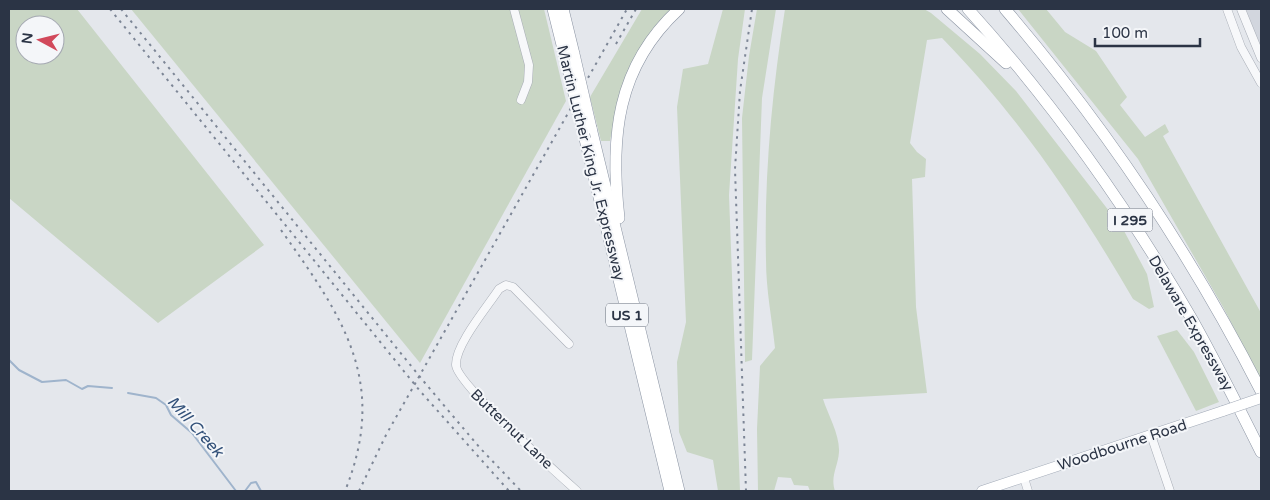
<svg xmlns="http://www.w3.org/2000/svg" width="1270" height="500" font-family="'Varela Round',sans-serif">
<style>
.built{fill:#d2d6de}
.green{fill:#c9d6c5;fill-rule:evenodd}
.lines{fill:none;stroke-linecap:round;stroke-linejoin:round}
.stream{stroke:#9fb4cc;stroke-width:2}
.minor-casing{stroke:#a9aeb7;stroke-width:9}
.major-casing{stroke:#a3abb8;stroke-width:11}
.highway-casing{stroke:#8b94a3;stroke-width:12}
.minor{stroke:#f7f8fa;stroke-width:8}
.major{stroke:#fff;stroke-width:10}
.highway{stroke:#fff;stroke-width:11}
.rail{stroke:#7d8696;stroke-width:2;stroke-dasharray:2.5 5;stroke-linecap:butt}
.major-bridge-casing{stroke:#a3abb8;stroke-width:11;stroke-linecap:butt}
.highway-bridge-casing{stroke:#8b94a3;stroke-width:12;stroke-linecap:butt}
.major-bridge{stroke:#fff;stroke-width:10}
.highway-bridge{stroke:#fff;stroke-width:11}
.labels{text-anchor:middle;stroke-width:4;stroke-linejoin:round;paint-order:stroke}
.shield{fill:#f4f6f9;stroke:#676e7b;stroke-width:1}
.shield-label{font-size:14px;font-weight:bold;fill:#2b3445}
.street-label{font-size:15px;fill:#2b3445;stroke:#f4f6f9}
.water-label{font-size:16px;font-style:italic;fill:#34527a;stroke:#f4f6f9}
</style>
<rect width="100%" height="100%" fill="#e4e7ec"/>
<polygon class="built" points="1246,9 1261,9 1261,46 1254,30"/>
<g class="green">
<path d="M9,9h68l187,236 -106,78 -149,-125zM25,25h30v30h-30z"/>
<polygon points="131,9 544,9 566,101 420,363"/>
<polygon points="642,9 673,9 628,72 619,97 610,141 601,141 590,97"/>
<polygon points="723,9 745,9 738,59 729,195 740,491 718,491 713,460 687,452 679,432 677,362 686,322 677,107 683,69 708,64"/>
<polygon points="757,9 776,9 762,98 752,360 745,362 742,118 749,56"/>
<path d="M785,9h139l7,4 49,41 36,37 107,138 24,45 7,33 -5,2 -16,-10c-56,-96 -113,-181 -191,-261l-15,2 -17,103 7,9 9,7 -1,18 -13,2 4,128 11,86 -104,6c5,16 17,36 16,53 -1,15 -9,24 -4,39h-25l-2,-5 -14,-1 -3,-7 -13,-1 -4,14h-16l-1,-62 3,-63 15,-18c-3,-29 -9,-58 -9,-88 -2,-84 6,-168 19,-251z"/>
<polygon points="1018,9 1046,9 1065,32 1096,51 1127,97 1120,105 1145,137 1165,124 1169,132 1163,136 1261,313 1261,380 1223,307 1138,159"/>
<polygon points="1177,330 1194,352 1219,402 1196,411 1157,336"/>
</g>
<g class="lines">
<g class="stream">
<polyline points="9,360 19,370 42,382 66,380 82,389 88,386 112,388"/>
<polyline points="128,393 156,398 166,405 171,415 192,433 236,491"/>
<polyline points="245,491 251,483 256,482 261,491"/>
</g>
<defs>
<g id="minor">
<polyline points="514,9 529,65 528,82 521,100"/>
<polyline points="1227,9 1241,47 1261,83"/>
<polyline points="1241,9 1261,58"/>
<path d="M569,344l-56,-57 -7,-2 -7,4c-11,17 -44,56 -43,76 0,18 102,109 121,126"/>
<polyline points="1151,435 1170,491"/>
<polyline points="1024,478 1028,491"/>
</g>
<polyline id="major" points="982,491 1223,411"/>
<g id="highway">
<polyline points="553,9 567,65"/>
<polyline points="563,9 574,54"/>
<polyline points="947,9 1006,63"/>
<path d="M968,9c86,95 161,201 225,312 24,43 46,87 68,131"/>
<path d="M1005,9c100,117 186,245 256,382"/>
<polyline points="591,128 679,491"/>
<polyline points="585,139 670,491"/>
<path d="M619,218c-9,-80 -3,-151 60,-209"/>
</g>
</defs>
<use href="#minor" class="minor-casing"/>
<use href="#major" class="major-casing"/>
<use href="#highway" class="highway-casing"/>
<use href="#minor" class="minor"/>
<use href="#major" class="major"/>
<use href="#highway" class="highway"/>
<g class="rail">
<polyline points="110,9 420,391 509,491"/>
<polyline points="121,9 425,383 480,448 521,491"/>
<polyline points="616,44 636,9"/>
<path d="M281,230c62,87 108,152 64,261"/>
<polyline points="359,491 386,435 627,9"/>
<polyline points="746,491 735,169 740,91 752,9"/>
</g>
<defs>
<polyline id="major-bridge" points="1223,411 1261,398"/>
<g id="highway-bridge">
<polyline points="574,54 591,128"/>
<polyline points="567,65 585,139"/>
</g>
</defs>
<use href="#major-bridge" class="major-bridge-casing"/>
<use href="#highway-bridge" class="highway-bridge-casing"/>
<use href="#major-bridge" class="major-bridge"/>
<use href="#highway-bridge" class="highway-bridge"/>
</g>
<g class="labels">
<g class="shield">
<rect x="1107.5" y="208.5" width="45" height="23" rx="4"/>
<rect x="606" y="303.5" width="42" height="23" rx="4"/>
</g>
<g class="shield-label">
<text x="1130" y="225">I 295</text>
<text x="627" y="320">US 1</text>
</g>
<g class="street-label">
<text transform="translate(591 163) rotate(76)" y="5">Martin Luther King Jr. Expressway</text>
<text transform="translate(1191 323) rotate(60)" y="5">Delaware Expressway</text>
<text transform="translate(512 429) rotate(44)" y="5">Butternut Lane</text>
<text transform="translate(1122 445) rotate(-18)" y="5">Woodbourne Road</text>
</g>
<g class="water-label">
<text transform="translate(196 426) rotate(48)" y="6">Mill Creek</text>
</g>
</g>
<rect width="1270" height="500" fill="none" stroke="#2b3445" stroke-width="20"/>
<g transform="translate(40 40) rotate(277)"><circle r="24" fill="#f4f6f9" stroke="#a4a8b1"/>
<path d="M0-4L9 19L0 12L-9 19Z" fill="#d1495b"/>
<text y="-8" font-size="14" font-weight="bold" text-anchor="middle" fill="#2b3445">N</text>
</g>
<path d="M1095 38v8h105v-8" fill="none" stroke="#2b3445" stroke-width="2.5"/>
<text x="1102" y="38" font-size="15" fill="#2b3445" stroke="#f4f6f9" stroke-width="4" paint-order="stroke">100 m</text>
</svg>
